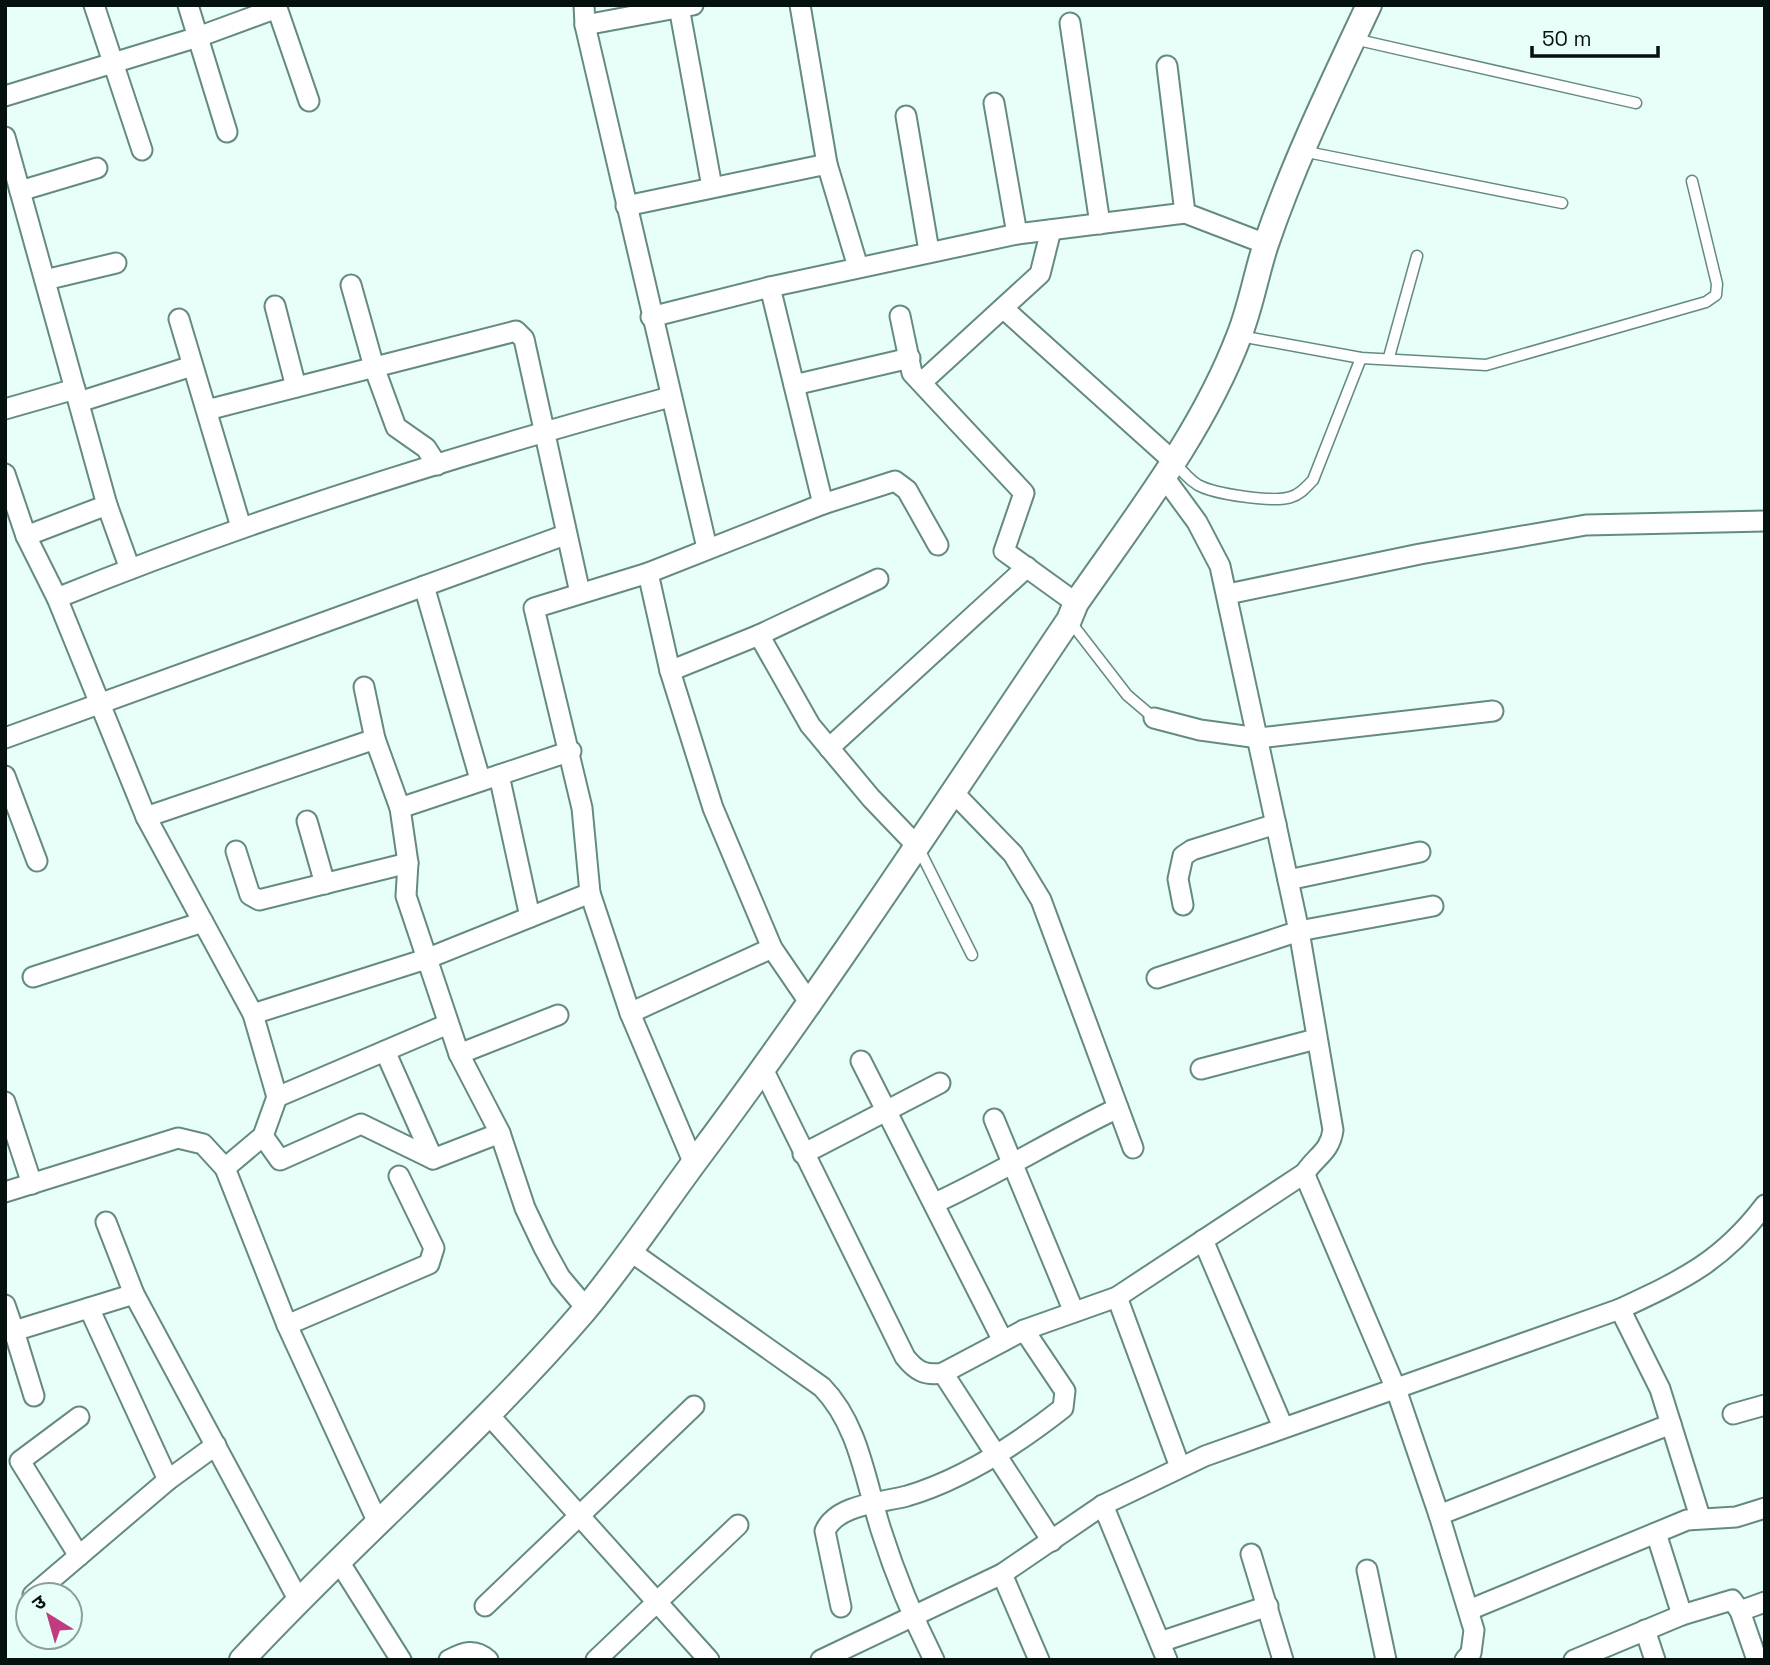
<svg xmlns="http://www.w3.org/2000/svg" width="1770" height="1665" font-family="'Space Grotesk','Noto Sans Devanagari',sans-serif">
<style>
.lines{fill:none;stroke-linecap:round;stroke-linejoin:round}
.service-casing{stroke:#658a83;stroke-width:13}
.minor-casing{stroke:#658a83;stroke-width:23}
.tertiary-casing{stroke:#658a83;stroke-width:28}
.service{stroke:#fff;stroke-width:10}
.minor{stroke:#fff;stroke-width:19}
.tertiary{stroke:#fff;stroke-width:24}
</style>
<rect width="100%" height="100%" fill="#e7fef9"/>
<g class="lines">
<defs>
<g id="service">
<polyline points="1354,39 1636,103"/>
<polyline points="1302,151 1562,203"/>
<polyline points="1240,336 1361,358 1486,365 1706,302 1716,295 1717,284 1692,181"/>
<polyline points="1389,357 1417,256"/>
<path d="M1174,461c7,9 14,18 24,24 16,9 76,18 93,12 10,-3 15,-10 22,-17l48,-122"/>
<polyline points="1069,620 1127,695 1154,718"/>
<polyline points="918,847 972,955"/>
</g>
<g id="minor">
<polyline points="94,5 142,150"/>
<polyline points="188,5 227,132"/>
<polyline points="276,5 309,101"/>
<polyline points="584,5 585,25 707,548"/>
<polyline points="800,5 827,164"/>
<polyline points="679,7 712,187"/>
<polyline points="1070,23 1100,224"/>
<polyline points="585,25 693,5"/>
<polyline points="1167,66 1185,213"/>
<polyline points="5,96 198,37 277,8"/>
<polyline points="994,103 1017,234"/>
<polyline points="906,116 929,251"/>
<polyline points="5,137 107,505 26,536"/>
<polyline points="20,191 97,168"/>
<polyline points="626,206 827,164 858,267"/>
<polyline points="45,280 116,263"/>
<polyline points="351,285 374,367 396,427 426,448 437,465"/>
<polyline points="770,287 823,504"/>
<polyline points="275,306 296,387"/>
<polyline points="1003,308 1173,461"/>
<polyline points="900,316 912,373 1024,493 1004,551 1076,603"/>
<polyline points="651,317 770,287 1017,234 1185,213 1266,244"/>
<polyline points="179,319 241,527"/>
<polyline points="922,382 1040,274 1051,230"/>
<polyline points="794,385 910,358"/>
<polyline points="79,402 192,366"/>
<polyline points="5,409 75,389"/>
<polyline points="207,410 516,331 524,339 580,593"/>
<polyline points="5,474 26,536 57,598 146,817 253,1014 277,1097 263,1136 225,1168 287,1325 379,1525"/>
<path d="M1164,477l33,45 23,44 79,365 34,199c-3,22 -17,26 -28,43l2,7 89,209 43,126 35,115 -3,23 -6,7"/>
<polyline points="107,505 130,569"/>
<polyline points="648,573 670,671 713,808 772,948 811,1005"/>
<polyline points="424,586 480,779"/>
<polyline points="1228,594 1420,554 1586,525 1765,521"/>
<path d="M57,598c199,-81 406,-145 613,-201"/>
<polyline points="759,635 810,725 871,798 917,846"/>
<polyline points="670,671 759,635 878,579"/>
<polyline points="364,687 375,739"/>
<polyline points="1154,718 1200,730 1259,738 1493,711"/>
<polyline points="5,738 565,535"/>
<polyline points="829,748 1027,567"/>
<polyline points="499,775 530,917"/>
<polyline points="5,776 37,861"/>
<polyline points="953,792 1013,854 1041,900 1133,1148"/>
<polyline points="400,808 408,863 406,896 459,1054 500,1133 525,1208 544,1248 560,1277 586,1308"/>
<polyline points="146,817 375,739 400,808 571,751"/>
<polyline points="307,821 325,884"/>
<polyline points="236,851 250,895 259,900 408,863"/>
<polyline points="1288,880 1420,852"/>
<polyline points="1183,905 1178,879 1183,856 1192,850 1276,824"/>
<polyline points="33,977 203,922"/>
<polyline points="1157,978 1299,931 1433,906"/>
<polyline points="630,1013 772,948"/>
<polyline points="253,1014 426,959 590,893"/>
<polyline points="385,1051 433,1159 500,1133"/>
<polyline points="459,1054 558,1015"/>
<polyline points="861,1061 1003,1341"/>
<polyline points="1201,1069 1316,1039"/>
<path d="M764,1071l141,286c11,14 20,19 38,16l81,-43 93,-33 188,-124"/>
<polyline points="277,1097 448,1024"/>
<polyline points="5,1102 32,1184"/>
<polyline points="994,1119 1074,1312"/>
<polyline points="263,1136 280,1160 361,1124 433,1159"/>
<polyline points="803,1154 940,1083"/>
<polyline points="694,1164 630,1013 590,893 582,808 534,608 648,573 823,504 895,481 907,490 938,545"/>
<polyline points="5,1192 178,1138 203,1144 225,1168"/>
<path d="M935,1203c63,-29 120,-65 183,-95"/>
<polyline points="106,1222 134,1294 298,1599"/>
<polyline points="1203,1240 1283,1427"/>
<path d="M630,1251l192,136c37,38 43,93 59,143 14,44 32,88 53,130"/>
<polyline points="1117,1297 1180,1467"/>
<polyline points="5,1305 14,1331 134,1294"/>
<polyline points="89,1308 168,1480"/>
<polyline points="1620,1309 1660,1389 1700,1517"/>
<polyline points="287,1325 429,1264 434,1248 399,1176"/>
<polyline points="14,1331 34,1396"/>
<polyline points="943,1373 1052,1541"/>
<polyline points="1733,1414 1765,1405"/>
<polyline points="489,1415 709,1660"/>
<polyline points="1103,1505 1167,1660"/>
<polyline points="1439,1515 1671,1424"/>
<polyline points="1656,1533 1682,1615"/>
<polyline points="1251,1554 1283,1660"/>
<polyline points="79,1556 20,1461 79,1417"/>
<polyline points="338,1560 401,1660"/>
<polyline points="1367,1570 1386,1660"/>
<polyline points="1002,1574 1039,1660"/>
<polyline points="33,1595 168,1480 216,1445"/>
<polyline points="485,1606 694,1406"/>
<path d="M841,1607l-16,-76c12,-27 56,-28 82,-35 57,-17 109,-51 156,-88l2,-17 -41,-61"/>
<polyline points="1469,1610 1687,1520 1736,1517 1765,1508"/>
<polyline points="1740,1611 1765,1602"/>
<polyline points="1645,1630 1655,1660"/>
<polyline points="1160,1642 1268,1606"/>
<path d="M449,1660c15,-8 26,-12 39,0"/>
<polyline points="596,1660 738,1525"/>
<path d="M821,1660l181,-86 101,-69 102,-49 415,-147c62,-29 102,-47 145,-104"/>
<polyline points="1574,1660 1682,1615 1732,1600 1740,1611 1757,1660"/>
</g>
<path id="tertiary" d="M242,1660c111,-120 236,-225 342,-349 40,-48 75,-101 112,-151 131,-175 250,-358 373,-540l7,-17c59,-85 126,-170 163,-267 12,-30 17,-62 27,-92 28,-82 66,-160 103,-239"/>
</defs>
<use href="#service" class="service-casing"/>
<use href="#minor" class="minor-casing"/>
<use href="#tertiary" class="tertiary-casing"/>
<use href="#service" class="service"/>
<use href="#minor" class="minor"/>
<use href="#tertiary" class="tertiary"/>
</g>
<rect width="1770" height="1665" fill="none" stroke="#04110f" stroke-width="14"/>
<g transform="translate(49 1616) rotate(323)"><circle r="33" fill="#e7fef9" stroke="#8c9f9b" stroke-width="2"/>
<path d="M0-5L12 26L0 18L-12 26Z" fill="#c13c7f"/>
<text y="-10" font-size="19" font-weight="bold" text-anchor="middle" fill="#04110f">उ</text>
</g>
<path d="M1532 46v10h126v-10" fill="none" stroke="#04110f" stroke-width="3.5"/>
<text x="1542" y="46" font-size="21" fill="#04110f" stroke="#e7fef9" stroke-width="5" paint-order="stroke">50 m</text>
</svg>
